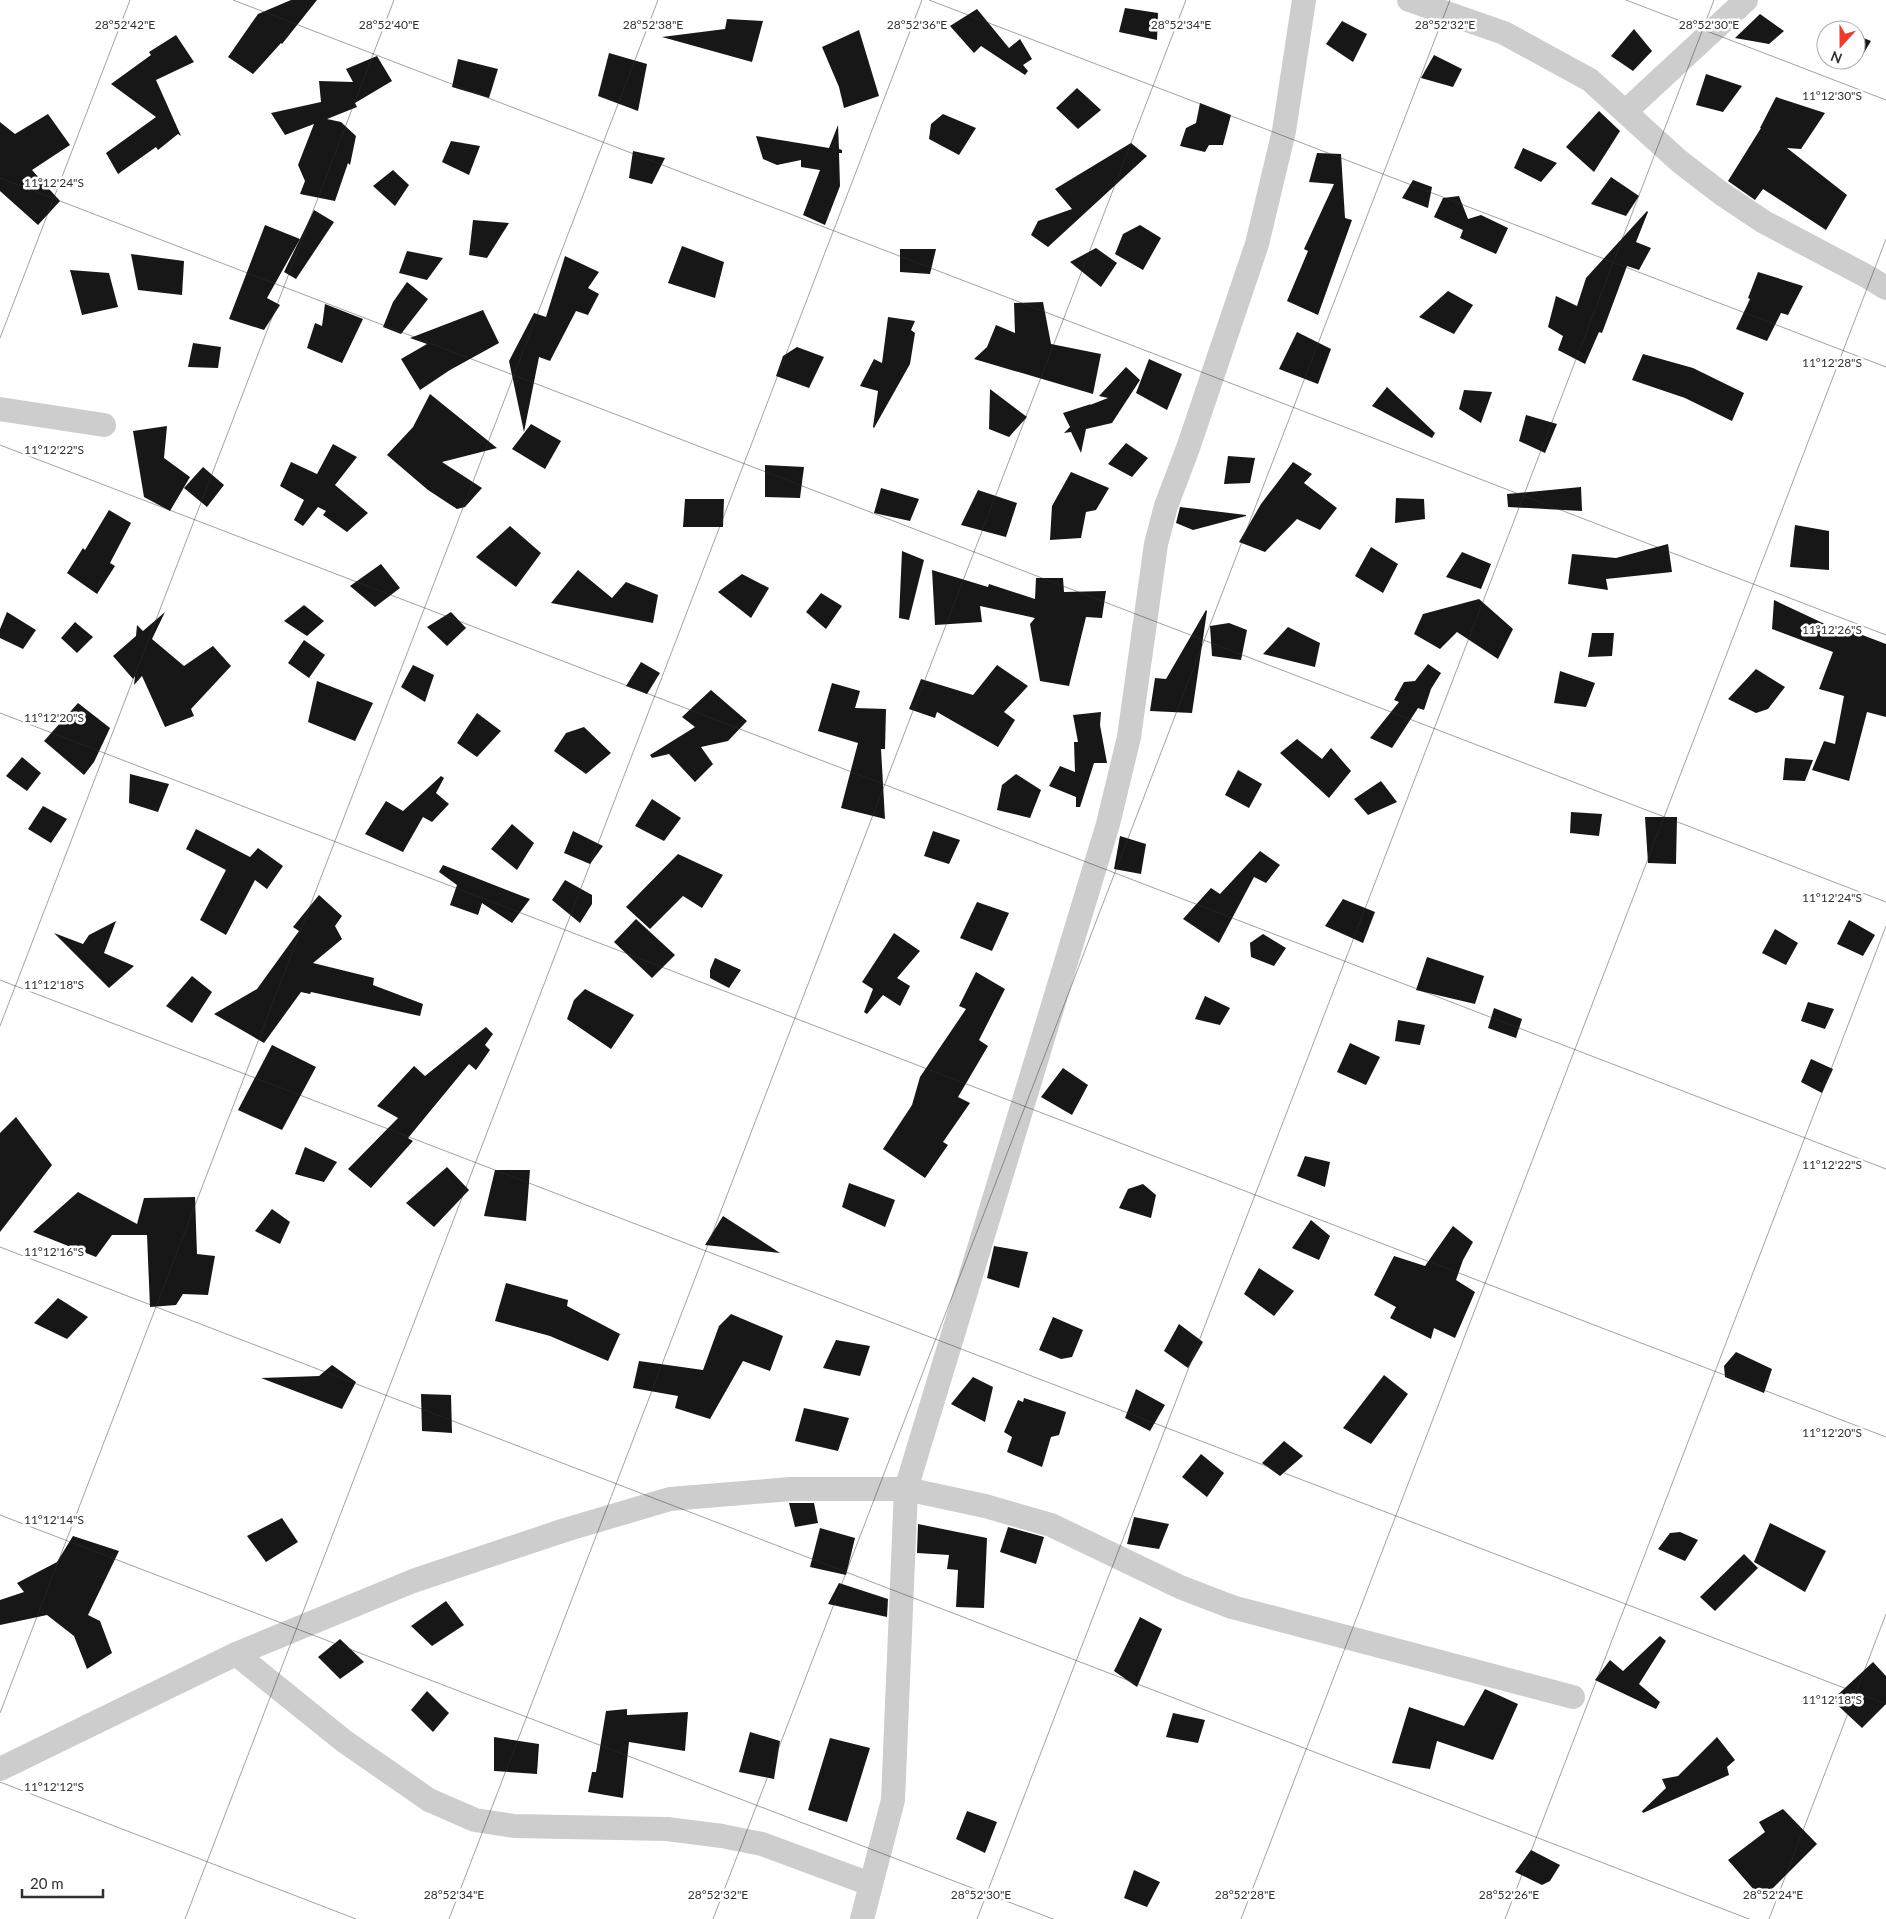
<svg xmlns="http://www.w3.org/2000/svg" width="1886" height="1919" font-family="Lato,sans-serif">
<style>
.building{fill:#171717}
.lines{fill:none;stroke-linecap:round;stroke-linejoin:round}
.street{stroke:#cdcdcd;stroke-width:24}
.ticks{fill:none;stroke:#303030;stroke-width:1;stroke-opacity:0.45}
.ticks-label{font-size:12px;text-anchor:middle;fill:#303030;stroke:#fff;stroke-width:5;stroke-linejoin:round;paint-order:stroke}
</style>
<rect width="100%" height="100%" fill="#fff"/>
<g class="building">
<polygon points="291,0 317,0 282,44 281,43 253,74 228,57 258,14"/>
<polygon points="1125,8 1158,13 1157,40 1119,32"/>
<polygon points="977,9 1009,48 1020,39 1032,59 1023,65 1028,71 1025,75 981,46 974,53 950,26"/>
<polygon points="1760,14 1784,31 1769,44 1735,38"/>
<polygon points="727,19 763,21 752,62 662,37 725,29"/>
<polygon points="1342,21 1367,34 1353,62 1326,44"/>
<polygon points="1634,29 1652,51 1633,71 1611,56"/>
<polygon points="859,30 879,96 844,108 839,87 822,47"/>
<polygon points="176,35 194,62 156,80 181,136 178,134 158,150 156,147 118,174 106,153 156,117 111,84 151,55 149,52"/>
<polygon points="1856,35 1871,41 1859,61 1856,60"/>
<polygon points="609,53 647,64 638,111 598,96"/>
<polygon points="1434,55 1462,69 1453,87 1421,78"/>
<polygon points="377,56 392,81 355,103 357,107 327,119 341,122 356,136 350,165 348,163 335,201 300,194 305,181 298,165 314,124 285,135 271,113 321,102 319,81 353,82 346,69"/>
<polygon points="458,59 498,69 489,98 452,87"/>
<polygon points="1706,74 1742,86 1723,112 1696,105"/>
<polygon points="1077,88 1101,110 1078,129 1056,108"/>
<polygon points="1776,97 1825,113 1801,149 1787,148 1847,195 1826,230 1763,189 1755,200 1728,181 1761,128 1760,128"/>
<polygon points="1200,103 1231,115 1223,145 1209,145 1205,152 1180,146 1186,128 1196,123"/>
<polygon points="1599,111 1620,131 1594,172 1566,147"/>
<polygon points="48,114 70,145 32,170 60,201 38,225 0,191 0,122 15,134"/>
<polygon points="943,114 976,128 959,155 929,139 931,124"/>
<polygon points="838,125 839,149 842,150 842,153 839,153 840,186 825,225 803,215 820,170 801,167 801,160 777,165 763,159 756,136 829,148"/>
<polygon points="451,141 480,146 469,175 442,162"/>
<polygon points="1131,143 1147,156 1048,247 1031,235 1038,221 1072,209 1055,189"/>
<polygon points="1523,148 1557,163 1541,182 1514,168"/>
<polygon points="633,151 665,158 652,184 629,178"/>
<polygon points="1317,153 1341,154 1345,218 1352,220 1318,315 1287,301 1308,251 1304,249 1334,184 1309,182"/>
<polygon points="393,170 409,185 395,206 373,186"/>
<polygon points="1611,177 1639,196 1626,216 1591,204"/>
<polygon points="1413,180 1432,187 1428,208 1402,198"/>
<polygon points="1459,196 1468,219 1481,215 1508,228 1496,254 1460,238 1463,230 1434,217 1443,198"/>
<polygon points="314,210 334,222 296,279 284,272"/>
<polygon points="1647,211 1648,212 1636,242 1651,248 1639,270 1627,266 1602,333 1599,332 1585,364 1558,350 1563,336 1548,327 1556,296 1577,306 1586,278"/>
<polygon points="473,220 509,223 487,258 469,255"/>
<polygon points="265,225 300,239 267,298 280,305 264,330 229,319"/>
<polygon points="1140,225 1161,238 1143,270 1115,254 1123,234"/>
<polygon points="682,246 724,262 715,298 668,283"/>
<polygon points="1096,248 1117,263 1101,287 1070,262"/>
<polygon points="900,249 936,249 930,274 900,272"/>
<polygon points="407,251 443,258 427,280 399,273"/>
<polygon points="131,254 184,261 182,295 138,290"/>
<polygon points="565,256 599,272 588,288 599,294 588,315 576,311 550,361 539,357 524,432 509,361 534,313 546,317"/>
<polygon points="70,270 109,273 118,307 82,315"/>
<polygon points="1758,272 1803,286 1788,315 1781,313 1767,341 1736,329 1750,299 1748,298"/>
<polygon points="407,282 428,299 401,334 383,327 393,302"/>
<polygon points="1448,291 1473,305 1454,334 1419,317"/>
<polygon points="1043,302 1051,344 1101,354 1093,394 974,359 987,347 996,325 1015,333 1014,303"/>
<polygon points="325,304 363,319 342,363 307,348 315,323 322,326"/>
<polygon points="483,310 499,343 450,370 420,390 401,359 427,344 410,338"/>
<polygon points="888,317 915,321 911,330 915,333 910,364 874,428 873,427 878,391 860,386 874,359 882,363"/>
<polygon points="1297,332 1331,349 1318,384 1279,369"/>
<polygon points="193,343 221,347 218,368 188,367"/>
<polygon points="797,347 824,357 809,388 776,376 783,356"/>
<polygon points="1643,354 1693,368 1744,393 1732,421 1685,398 1632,380"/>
<polygon points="1149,359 1182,374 1167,410 1136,393"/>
<polygon points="1126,367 1140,380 1112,423 1086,429 1081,453 1071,432 1064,433 1070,427 1063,413 1091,404 1090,405 1108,398 1099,396"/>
<polygon points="1387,387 1435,433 1432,438 1372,406"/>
<polygon points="990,389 1027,417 1009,437 989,429"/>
<polygon points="1464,390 1492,392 1481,423 1459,409"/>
<polygon points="430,394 497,448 442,462 482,488 465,507 457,509 428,490 387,455 413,427"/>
<polygon points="1526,415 1557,424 1545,453 1519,441"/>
<polygon points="531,424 561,441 545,469 512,449"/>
<polygon points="167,426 164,458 190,477 170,511 144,497 133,431"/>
<polygon points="1126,443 1148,458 1132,477 1108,464"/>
<polygon points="333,444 357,457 335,485 368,513 347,532 323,515 326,511 318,507 303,526 294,520 304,500 280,486 291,462 317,474"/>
<polygon points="1228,456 1255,458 1250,483 1224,484"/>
<polygon points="1293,462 1312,474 1304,483 1337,508 1320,530 1297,519 1265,552 1239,542 1261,504"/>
<polygon points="765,465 804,467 800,498 765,497"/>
<polygon points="203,467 224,485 207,507 184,488"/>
<polygon points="1071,472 1109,488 1096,510 1086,512 1081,538 1050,540 1052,506"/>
<polygon points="1581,487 1582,511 1508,507 1507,494"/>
<polygon points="881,488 919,499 910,521 874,513"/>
<polygon points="978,490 1017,503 1006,537 961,525"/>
<polygon points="1396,498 1424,499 1425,519 1395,523"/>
<polygon points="685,499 724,499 723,527 683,527"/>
<polygon points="1180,507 1246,515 1246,516 1193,530 1176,523"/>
<polygon points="109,510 131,523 110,563 115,566 97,594 67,573 83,548 85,550"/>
<polygon points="1795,525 1829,531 1829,570 1790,567"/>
<polygon points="510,526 541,553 516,587 476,557"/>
<polygon points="1668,544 1672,572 1606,579 1608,590 1568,584 1572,554 1616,558"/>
<polygon points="1371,547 1398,564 1383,593 1355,576"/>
<polygon points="902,551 924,560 909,620 899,618"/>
<polygon points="1462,552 1491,564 1481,589 1446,577"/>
<polygon points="381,564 400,588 375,607 350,586"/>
<polygon points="578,570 612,598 626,582 658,595 653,623 551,603"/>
<polygon points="932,570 988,587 989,584 1035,599 1036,578 1063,578 1064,592 1106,591 1102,618 1086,617 1069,686 1040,681 1030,624 1035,618 980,606 982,622 935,625"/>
<polygon points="742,574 769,588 751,618 718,592"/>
<polygon points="821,593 842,606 826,629 806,612"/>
<polygon points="1479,599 1513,629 1498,659 1457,632 1440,649 1414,634 1423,614"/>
<polygon points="1774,600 1842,632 1844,628 1886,644 1886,717 1867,712 1849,781 1812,770 1824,741 1835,744 1844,696 1819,689 1833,652 1772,629"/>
<polygon points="304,605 324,621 307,636 284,621"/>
<polygon points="1206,610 1207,611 1192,713 1150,711 1155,678 1166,679"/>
<polygon points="7,612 36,630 23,649 0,638 0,629"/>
<polygon points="165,612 152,639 184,666 213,646 231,666 191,709 194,716 165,727 142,676 134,685 135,676 133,679 113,656 136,636 137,625 143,631"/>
<polygon points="451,612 466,628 447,646 427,627"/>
<polygon points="75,622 93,637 77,653 61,638"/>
<polygon points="1229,623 1247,630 1241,660 1212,656 1210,626"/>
<polygon points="1288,627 1320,643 1315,667 1263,654"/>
<polygon points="1592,633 1614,633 1612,656 1588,657"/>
<polygon points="304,640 325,655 309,678 288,663"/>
<polygon points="641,662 660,673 647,694 626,686"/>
<polygon points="1428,664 1441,673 1431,689 1424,710 1418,708 1392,748 1370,738 1399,702 1394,700 1404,682 1415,681"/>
<polygon points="413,665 434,675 425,702 401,687"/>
<polygon points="997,665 1028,686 1004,712 1015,720 998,747 937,712 935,718 909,709 921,679 973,695"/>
<polygon points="1756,669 1785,687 1768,709 1756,713 1728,699"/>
<polygon points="1560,671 1595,683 1586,707 1554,703"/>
<polygon points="317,681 373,703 355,741 308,722"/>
<polygon points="832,683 860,691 855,708 886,709 885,749 881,749 885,819 841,808 858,743 818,731"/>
<polygon points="711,690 747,721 728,741 701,747 713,764 695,782 669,754 652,758 650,755 695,727 682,717"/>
<polygon points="78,703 110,728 94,762 84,775 44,741"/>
<polygon points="1101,712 1100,725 1107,763 1094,763 1080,807 1076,807 1076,797 1049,786 1060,766 1075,772 1074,742 1078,742 1073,715"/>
<polygon points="477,713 501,731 477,757 457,743"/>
<polygon points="584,727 611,753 586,774 554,751 566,733"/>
<polygon points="1297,739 1322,759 1331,748 1351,771 1329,798 1280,753"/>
<polygon points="22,757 41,773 27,791 6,776"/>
<polygon points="1785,758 1813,760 1805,781 1783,780"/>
<polygon points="1238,770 1262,784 1249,808 1225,795"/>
<polygon points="130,774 169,784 158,812 129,803"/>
<polygon points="1016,774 1041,790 1030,818 997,810 1002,785"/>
<polygon points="441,776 444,778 436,793 449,804 432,822 423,817 403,852 365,834 386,801 403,811"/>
<polygon points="1381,781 1397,802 1368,815 1354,799"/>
<polygon points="652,799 681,818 664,841 635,826"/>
<polygon points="43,806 67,819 51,843 28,829"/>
<polygon points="1571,812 1602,814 1599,836 1570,833"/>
<polygon points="1645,817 1677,817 1676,864 1648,863"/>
<polygon points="512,824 534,843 517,870 491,849"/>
<polygon points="196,829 250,857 258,848 283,866 267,889 255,880 226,935 200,920 226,870 186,849"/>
<polygon points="573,831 603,846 590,864 564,853"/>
<polygon points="933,831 960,840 949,864 924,856"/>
<polygon points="1120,836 1146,844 1141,874 1114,869"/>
<polygon points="1260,851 1280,865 1266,883 1254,877 1219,943 1183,919 1211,888 1220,894"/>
<polygon points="678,854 723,875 702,908 683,896 650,929 626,907"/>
<polygon points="443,865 530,899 512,923 482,903 478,915 450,905 457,885 439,872"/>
<polygon points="565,880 592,895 592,904 580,923 552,900"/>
<polygon points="319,895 342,916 335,926 342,939 313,963 374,978 373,985 423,1004 420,1016 311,992 310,994 301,992 264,1043 214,1014 257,989 299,931 293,927"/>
<polygon points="1343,899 1375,912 1363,943 1325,926"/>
<polygon points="977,902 1009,913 992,951 960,938"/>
<polygon points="636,919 675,955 652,978 614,942"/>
<polygon points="1849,920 1875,935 1863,956 1837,944"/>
<polygon points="116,921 104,953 134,966 109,988 54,933 83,944 89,935"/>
<polygon points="1775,929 1798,943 1786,965 1762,953"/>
<polygon points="894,933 920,951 897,978 910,986 900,1006 883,995 867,1014 864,1012 873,989 862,982"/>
<polygon points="1263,934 1286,948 1274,966 1251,957 1250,943"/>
<polygon points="1427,957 1484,976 1475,1004 1416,990"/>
<polygon points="715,958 741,970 729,988 710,978 710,970"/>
<polygon points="976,972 1005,989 979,1040 988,1046 958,1097 970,1103 943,1142 948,1145 925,1178 883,1149 912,1105 920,1077 966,1009 959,1006"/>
<polygon points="192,976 212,992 192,1023 166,1006"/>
<polygon points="585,989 634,1015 611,1049 567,1019 574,1000"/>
<polygon points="1205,996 1230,1008 1220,1025 1195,1019"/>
<polygon points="1808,1002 1834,1009 1825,1029 1801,1021"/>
<polygon points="1494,1008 1522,1019 1516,1038 1488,1028"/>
<polygon points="1398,1020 1425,1025 1420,1045 1395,1041"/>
<polygon points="486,1027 493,1034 485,1045 490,1050 476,1070 469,1064 408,1138 413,1141 371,1188 348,1169 398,1118 377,1106 414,1066 425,1076"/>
<polygon points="1350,1043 1380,1057 1366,1085 1337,1072"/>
<polygon points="272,1045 316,1067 282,1130 238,1110"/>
<polygon points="1811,1059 1833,1069 1822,1093 1801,1082"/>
<polygon points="1063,1068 1088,1085 1072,1115 1041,1097"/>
<polygon points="16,1117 52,1165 0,1232 0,1133"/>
<polygon points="305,1147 337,1162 324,1182 295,1174"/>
<polygon points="1305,1156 1330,1162 1325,1187 1297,1176"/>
<polygon points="447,1167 469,1190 434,1227 406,1203"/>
<polygon points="495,1170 530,1170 526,1221 484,1216"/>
<polygon points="849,1183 895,1200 885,1227 842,1207"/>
<polygon points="1143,1184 1156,1195 1151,1218 1119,1208 1128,1189"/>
<polygon points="78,1192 137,1224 144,1198 195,1197 197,1254 215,1256 208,1295 183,1294 176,1305 150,1307 147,1235 112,1235 96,1257 33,1232"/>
<polygon points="272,1209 290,1222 280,1244 255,1231"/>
<polygon points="723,1216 780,1253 705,1245"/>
<polygon points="1311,1220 1330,1236 1319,1260 1292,1248"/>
<polygon points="1453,1226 1473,1242 1463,1260 1456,1280 1475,1292 1455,1338 1434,1328 1431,1339 1390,1318 1396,1307 1374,1295 1394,1256 1425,1266"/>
<polygon points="994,1246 1028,1252 1019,1288 987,1278"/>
<polygon points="1259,1268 1294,1291 1274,1316 1244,1294"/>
<polygon points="506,1283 568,1300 567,1306 620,1334 608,1361 550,1336 495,1321"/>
<polygon points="58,1298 88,1317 67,1339 34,1323"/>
<polygon points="731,1314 783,1336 770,1371 743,1361 710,1419 675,1408 678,1396 633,1388 639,1361 703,1370 719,1326"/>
<polygon points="1053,1317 1083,1330 1072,1357 1061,1359 1039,1350"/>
<polygon points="1179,1324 1203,1342 1188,1368 1164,1351"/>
<polygon points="836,1340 870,1346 860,1376 823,1368"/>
<polygon points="1736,1352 1772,1369 1764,1393 1725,1377 1724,1366"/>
<polygon points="332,1365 356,1382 342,1409 261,1378 319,1376"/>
<polygon points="1384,1375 1408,1394 1371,1444 1343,1428"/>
<polygon points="973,1377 993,1387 985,1422 951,1404"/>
<polygon points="1136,1389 1165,1405 1150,1431 1125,1418"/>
<polygon points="421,1394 451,1395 452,1433 422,1431"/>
<polygon points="1024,1398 1066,1412 1059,1435 1051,1437 1042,1467 1007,1452 1012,1437 1004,1432 1018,1400 1023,1402"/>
<polygon points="804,1408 849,1418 838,1451 795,1441"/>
<polygon points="1284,1441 1303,1456 1280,1476 1262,1463"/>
<polygon points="1201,1454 1224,1473 1207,1497 1182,1477"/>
<polygon points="789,1503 814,1503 818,1523 795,1527"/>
<polygon points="1134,1517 1169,1524 1159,1549 1127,1544"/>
<polygon points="282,1518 298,1542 266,1562 247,1536"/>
<polygon points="1770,1523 1826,1551 1805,1592 1754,1562"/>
<polygon points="918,1524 987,1538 984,1608 956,1607 958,1570 947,1569 949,1555 917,1553"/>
<polygon points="1008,1527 1044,1537 1036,1564 1000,1552"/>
<polygon points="820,1528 855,1538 846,1575 810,1567"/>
<polygon points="1680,1532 1698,1540 1685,1561 1658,1549 1670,1533"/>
<polygon points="73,1536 119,1551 88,1615 100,1621 112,1653 87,1669 74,1636 47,1615 0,1625 0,1600 24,1592 17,1583 57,1562"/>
<polygon points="1744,1554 1758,1568 1715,1611 1700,1597"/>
<polygon points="839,1583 888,1599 887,1617 828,1604"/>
<polygon points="446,1601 464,1625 432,1646 411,1626"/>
<polygon points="1140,1617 1162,1629 1137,1687 1114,1671"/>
<polygon points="1660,1636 1666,1641 1639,1684 1660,1702 1656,1709 1595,1680 1610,1660 1623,1671"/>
<polygon points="340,1639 364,1662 340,1679 318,1657"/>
<polygon points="1873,1662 1886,1676 1886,1704 1862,1728 1832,1700"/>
<polygon points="1485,1689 1518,1704 1493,1760 1437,1741 1430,1769 1392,1763 1409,1707 1464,1726"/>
<polygon points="427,1691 449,1713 433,1732 411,1710"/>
<polygon points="627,1709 627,1715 688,1712 685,1751 629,1742 623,1798 588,1792 592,1772 596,1772 606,1711"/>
<polygon points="1173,1713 1205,1720 1198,1743 1166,1737"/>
<polygon points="750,1732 780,1741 774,1779 739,1772"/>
<polygon points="494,1737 539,1744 537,1774 494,1771"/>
<polygon points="1717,1737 1735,1760 1727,1767 1729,1775 1643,1813 1642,1811 1666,1788 1662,1779 1678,1776"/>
<polygon points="830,1738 870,1748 847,1822 808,1810"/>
<polygon points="1783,1809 1817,1844 1770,1891 1755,1891 1728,1860 1765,1832 1759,1822"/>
<polygon points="967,1811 997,1822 985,1853 956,1839"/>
<polygon points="1531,1850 1560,1865 1550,1881 1542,1885 1515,1872"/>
<polygon points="1134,1870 1160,1882 1147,1907 1124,1898"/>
</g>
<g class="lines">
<g class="street">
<polyline points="1409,0 1504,33 1590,80 1679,161 1722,194 1764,222 1868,277 1886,288"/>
<polyline points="1626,111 1746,0"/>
<polyline points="0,409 104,425"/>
<polyline points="236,1654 344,1741 429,1800 475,1820 514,1826 667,1829 722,1836 762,1844 870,1884"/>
<polyline points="0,1769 236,1654 413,1581 565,1530 670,1499 791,1489 906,1489 985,1506 1051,1525 1180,1587 1232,1607 1573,1697"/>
<polyline points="862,1919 893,1800 906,1489 1108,824 1129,737 1156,544 1166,506 1188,448 1257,244 1284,131 1304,0"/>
</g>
</g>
<path class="ticks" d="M233,0l1653,635M929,0l957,367M1626,0l260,100M0,178l1886,724M0,338l130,-338M0,445l1886,724M0,713l1886,724M0,980l1886,724M0,1026l394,-1026M0,1247l1749,672M0,1515l1053,404M0,1713l658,-1713M0,1782l356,137M185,1919l737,-1919M449,1919l737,-1919M713,1919l737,-1919M977,1919l737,-1919M1241,1919l645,-1680M1505,1919l381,-993M1769,1919l117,-305"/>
<g class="ticks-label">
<text x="653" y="29">28°52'38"E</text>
<text x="125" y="29">28°52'42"E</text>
<text x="389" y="29">28°52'40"E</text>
<text x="917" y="29">28°52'36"E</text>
<text x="1181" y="29">28°52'34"E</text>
<text x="1445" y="29">28°52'32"E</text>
<text x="1709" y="29">28°52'30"E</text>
<text x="1832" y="100">11°12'30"S</text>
<text x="54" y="187">11°12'24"S</text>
<text x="1832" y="367">11°12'28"S</text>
<text x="54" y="454">11°12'22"S</text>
<text x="1832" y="634">11°12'26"S</text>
<text x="54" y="722">11°12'20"S</text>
<text x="1832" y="902">11°12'24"S</text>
<text x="54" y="989">11°12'18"S</text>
<text x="1832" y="1169">11°12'22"S</text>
<text x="54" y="1256">11°12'16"S</text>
<text x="1832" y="1437">11°12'20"S</text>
<text x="54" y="1524">11°12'14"S</text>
<text x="1832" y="1704">11°12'18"S</text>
<text x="54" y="1791">11°12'12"S</text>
<text x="454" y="1899">28°52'34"E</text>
<text x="718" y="1899">28°52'32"E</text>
<text x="981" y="1899">28°52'30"E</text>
<text x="1245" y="1899">28°52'28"E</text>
<text x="1509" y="1899">28°52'26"E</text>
<text x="1773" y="1899">28°52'24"E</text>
</g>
<g transform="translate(1841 45) rotate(201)"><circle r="24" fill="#ffffff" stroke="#acacac"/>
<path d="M0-4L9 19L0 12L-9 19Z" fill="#f13a29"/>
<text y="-8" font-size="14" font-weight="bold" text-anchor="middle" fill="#303030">N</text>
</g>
<path d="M22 1889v8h81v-8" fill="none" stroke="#303030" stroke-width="2.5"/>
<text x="30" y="1889" font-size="15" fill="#303030" stroke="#ffffff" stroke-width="4" paint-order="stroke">20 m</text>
</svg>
